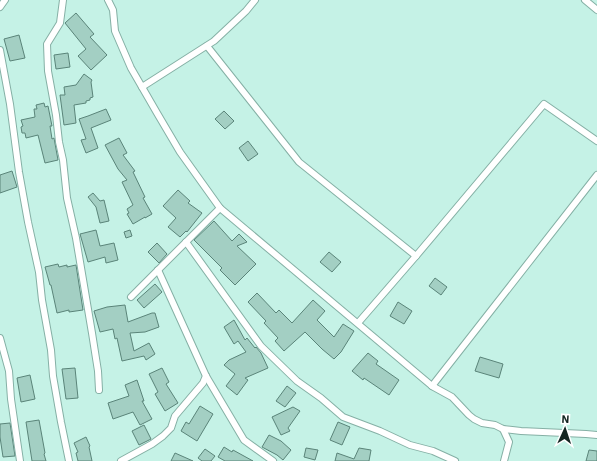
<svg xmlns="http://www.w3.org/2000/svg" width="597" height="461" font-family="'IBM Plex Sans',sans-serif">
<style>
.building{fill:#a3cfc3;stroke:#5a8479}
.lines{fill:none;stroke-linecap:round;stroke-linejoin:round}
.minor-casing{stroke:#85b0a5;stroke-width:8}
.minor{stroke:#fff;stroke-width:6}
</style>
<rect width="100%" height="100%" fill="#c5f2e6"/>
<g class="building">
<polygon points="76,13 94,34 90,37 107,55 91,70 78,56 86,49 65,23"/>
<polygon points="19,35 25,58 10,61 4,39"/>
<polygon points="68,53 70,67 56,69 54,55"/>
<polygon points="84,74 92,80 91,82 93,97 90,98 90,100 86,101 86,103 74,105 76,123 64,125 60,95 65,95 64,87 76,85"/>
<polygon points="44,103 45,107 48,106 52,126 50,126 52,139 54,138 58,160 45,163 38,135 26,138 25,133 22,133 21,127 23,126 21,120 35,117 34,109 37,109 36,105"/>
<polygon points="106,109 111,120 91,128 98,148 86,153 81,140 86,139 79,119 88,116"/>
<polygon points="224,111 234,121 225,129 215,119"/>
<polygon points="119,138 127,153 123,155 135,171 133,172 145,197 143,198 152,214 145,218 145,217 133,224 127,214 129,213 127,209 133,205 122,182 127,180 118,169 105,145"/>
<polygon points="248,141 258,154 248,161 239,148"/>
<polygon points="12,171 17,187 0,193 0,175"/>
<polygon points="178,190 190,201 188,203 202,213 187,232 186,231 180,237 168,227 176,218 163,206"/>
<polygon points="93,193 100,201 104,200 109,221 100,223 96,207 88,197"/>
<polygon points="214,221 232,241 239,234 247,242 237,246 256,264 235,285 220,270 222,268 194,240"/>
<polygon points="96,230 100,246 114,243 118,260 106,263 105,257 88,262 80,234"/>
<polygon points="130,230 132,236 126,238 124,232"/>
<polygon points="157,243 167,254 159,263 148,252"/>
<polygon points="329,252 341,262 332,272 320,262"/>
<polygon points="58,264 59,267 67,265 67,267 76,265 83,310 69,312 69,310 57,313 51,285 50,285 45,267"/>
<polygon points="435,278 447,287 441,295 429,286"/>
<polygon points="155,284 162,292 144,308 137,300"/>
<polygon points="257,293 276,313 279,310 292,323 313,300 325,311 317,320 334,337 343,324 354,331 341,352 334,359 322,349 305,332 284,351 275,341 278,338 264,323 266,321 248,302"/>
<polygon points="398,302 412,311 404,324 390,316"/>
<polygon points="125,305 128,322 152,313 155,313 159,327 145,332 130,333 134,351 149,343 155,354 146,360 144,356 122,361 117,338 115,339 113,329 100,332 94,311 107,307"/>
<polygon points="234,320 245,340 247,338 255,348 256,347 261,353 268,368 245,378 248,380 237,395 226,386 235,374 224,365 229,360 246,352 238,341 234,344 224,327"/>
<polygon points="368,353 378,361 376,364 399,380 389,395 364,378 363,380 352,371"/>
<polygon points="480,357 503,364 499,378 475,371"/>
<polygon points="75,368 78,398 66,399 62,369"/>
<polygon points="162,368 169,382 166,384 178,403 165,411 155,394 158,392 149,374"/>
<polygon points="30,375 35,399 21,402 17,378"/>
<polygon points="137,380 144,401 142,401 152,419 140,425 133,412 113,419 108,403 129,396 125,385"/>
<polygon points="287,386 296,393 285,407 276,401"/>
<polygon points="200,406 213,414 197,441 181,431 186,422 189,424"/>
<polygon points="293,407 300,411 288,428 290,431 281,435 272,417"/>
<polygon points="39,420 45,453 44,454 46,461 32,461 26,422"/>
<polygon points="338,422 350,427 342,445 330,440"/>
<polygon points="10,423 15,456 3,457 0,437 0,424"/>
<polygon points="144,425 151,439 139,445 132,431"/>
<polygon points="269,435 281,441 291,450 283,460 277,455 262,447"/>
<polygon points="86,437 90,446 89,447 92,461 78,461 76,453 78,452 74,443"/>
<polygon points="224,447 232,452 233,450 253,461 225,461 218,457"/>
<polygon points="306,448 318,450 315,460 304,457"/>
<polygon points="359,448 371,450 369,461 335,461 337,453 354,459"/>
<polygon points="205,449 215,456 211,461 202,461 198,458"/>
<polygon points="589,450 597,451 597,461 586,461"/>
<polygon points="175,453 193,461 171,461"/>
</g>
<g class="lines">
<defs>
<g id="minor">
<polyline points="63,0 60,23 47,44 48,71 56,115 59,142 63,160 67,198 76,238 92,333 98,371 99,390"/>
<polyline points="108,0 113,10 115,31 131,68 157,113 180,152 220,208 432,386 452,397 469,415 474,419 482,423 495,425 503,429 521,431 586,434 597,435"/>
<polyline points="585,0 597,10"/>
<polyline points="0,7 5,0"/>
<polyline points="207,46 299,162 416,256"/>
<polyline points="0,50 10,104 19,172 28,222 39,272 42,300 51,350 53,376 61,422 69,461"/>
<polyline points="142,87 214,41 246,11 255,0"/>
<polyline points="186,242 261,346 297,381 321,398 343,417 380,431 410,445 433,451 455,461"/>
<polyline points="158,270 206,376 244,440 273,461"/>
<polyline points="131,297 220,208"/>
<polyline points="358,323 416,256 544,104 597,141"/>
<polyline points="0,338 9,371 11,399 20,461"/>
<polyline points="432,386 597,175"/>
<polyline points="503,429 509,442 504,461"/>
<polyline points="121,461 152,444 163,436 171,428 175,416 203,383 206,376"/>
</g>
</defs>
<use href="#minor" class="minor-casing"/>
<use href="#minor" class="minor"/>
</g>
<g transform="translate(565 429) rotate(3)" stroke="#ffffff" stroke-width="3" paint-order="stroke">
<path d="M0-3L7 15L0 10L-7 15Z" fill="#152622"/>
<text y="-6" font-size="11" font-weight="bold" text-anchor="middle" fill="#152622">N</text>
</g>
</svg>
